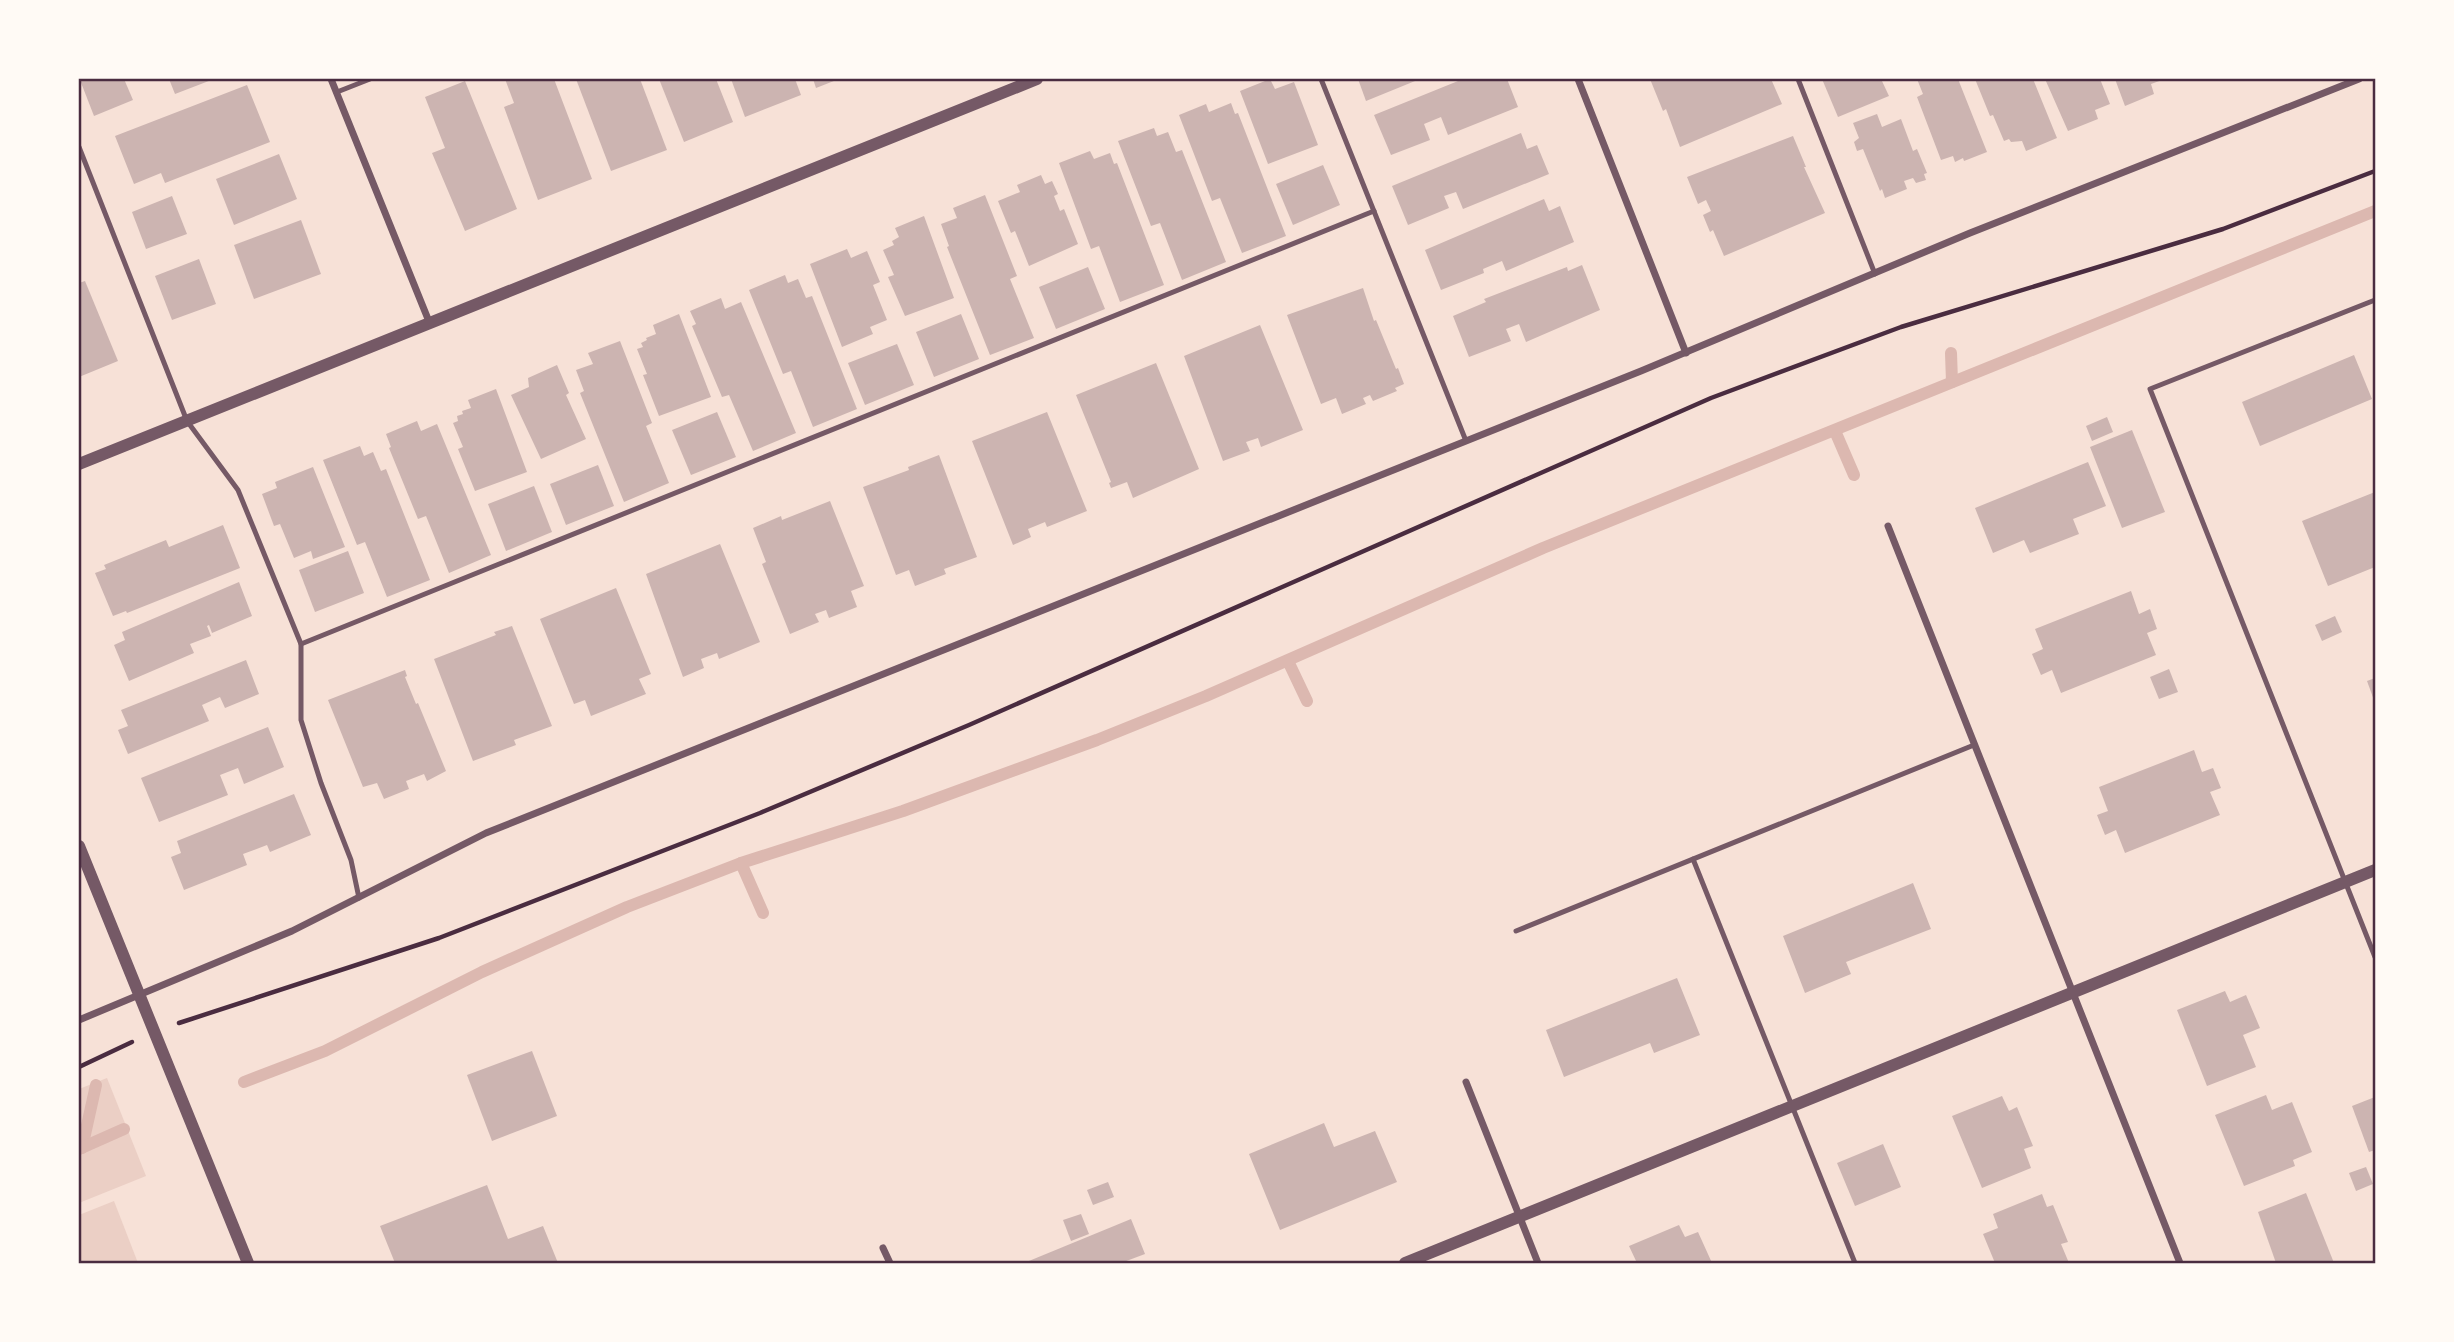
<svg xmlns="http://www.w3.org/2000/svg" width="2454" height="1342" font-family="Lora,serif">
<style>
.green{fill:#ebcfc5}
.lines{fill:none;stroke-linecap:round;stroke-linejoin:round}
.stream{stroke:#dcb8b0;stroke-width:12}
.building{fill:#ccb4b1}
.path{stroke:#4a2c40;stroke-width:4.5}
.service{stroke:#755966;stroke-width:5}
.minor{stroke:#755966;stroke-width:7}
.tertiary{stroke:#755966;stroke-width:12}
.neatline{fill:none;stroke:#4a2c40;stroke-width:2.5}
</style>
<rect width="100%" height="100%" fill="#f7e1d7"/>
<g class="green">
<polygon points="107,1078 146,1176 79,1203 79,1089"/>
<polygon points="114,1201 138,1263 79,1263 79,1215"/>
</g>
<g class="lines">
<g class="stream">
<polyline points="1951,353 1952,382"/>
<polyline points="1835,431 1854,475"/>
<polyline points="1288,661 1307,701"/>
<polyline points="741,863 763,913"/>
<polyline points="244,1082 325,1051 482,972 627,907 741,863 903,811 1097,740 1206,696 1543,548 2375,211"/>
<polyline points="82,1148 96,1085"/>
<polyline points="79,1149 124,1129"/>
</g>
</g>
<g class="building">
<polygon points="84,79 124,79 133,100 94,116 80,80"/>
<polygon points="169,79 214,79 175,94"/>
<polygon points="505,79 554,79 592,179 538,200 504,107 514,103"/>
<polygon points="576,79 640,79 667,150 611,171"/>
<polygon points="659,79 716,79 733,122 684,142"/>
<polygon points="731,79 795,79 801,95 745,117"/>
<polygon points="813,79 839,79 816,88"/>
<polygon points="1270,79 1275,89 1294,82 1318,145 1268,164 1240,91"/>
<polygon points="1358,79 1420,79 1366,101"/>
<polygon points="1463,79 1507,79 1518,107 1448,135 1441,117 1424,124 1430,140 1391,155 1374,115"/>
<polygon points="1650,79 1771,79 1782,104 1680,147 1666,109 1663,111"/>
<polygon points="1822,79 1881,79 1889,96 1838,117"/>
<polygon points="1917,79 1958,79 1987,152 1964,161 1963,158 1955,162 1953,156 1941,160 1917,97 1923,94"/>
<polygon points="1975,79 2033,79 2057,138 2026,151 2022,141 2011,142 2009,139 2004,141 1993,115 1990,116"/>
<polygon points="2045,79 2100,79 2110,104 2095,110 2098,119 2068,131"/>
<polygon points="2115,79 2165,79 2151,84 2154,94 2125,106"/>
<polygon points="465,81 517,209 465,231 432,153 445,148 425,97"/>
<polygon points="247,85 270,142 165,183 161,173 134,184 115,136"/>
<polygon points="1231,103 1235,114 1238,113 1286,236 1242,253 1220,198 1212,201 1179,115 1206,104 1209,112"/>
<polygon points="1877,114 1882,127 1901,119 1913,151 1917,149 1927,173 1924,174 1926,180 1916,183 1913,178 1904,181 1907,189 1885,198 1882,189 1880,191 1863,149 1857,151 1854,142 1859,138 1853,123"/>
<polygon points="1154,128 1157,136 1168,132 1176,152 1182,150 1226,262 1182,280 1160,223 1151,226 1118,141"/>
<polygon points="1521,133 1527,149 1537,145 1549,174 1463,209 1456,192 1444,196 1449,208 1408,225 1392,186"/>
<polygon points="1793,136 1806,167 1804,167 1825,213 1724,256 1713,230 1710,232 1703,215 1711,211 1706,200 1698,204 1687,177"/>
<polygon points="1090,151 1094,159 1110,153 1114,164 1117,163 1164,285 1120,302 1099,246 1091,249 1059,163"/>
<polygon points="279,154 297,199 234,225 216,179"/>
<polygon points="1323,165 1340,205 1293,225 1276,184"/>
<polygon points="1041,175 1045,184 1052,181 1058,194 1054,196 1060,211 1064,209 1078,244 1029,266 1015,231 1011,233 998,201 1020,192 1017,185"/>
<polygon points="985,195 1017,276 1010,279 1034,338 990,355 947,247 949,246 941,224 957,218 953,208"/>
<polygon points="172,196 187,234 146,249 132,212"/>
<polygon points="1544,199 1549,211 1560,206 1574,242 1506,271 1502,261 1483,269 1484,273 1441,290 1425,250"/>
<polygon points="924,216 954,298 905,316 888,277 894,275 883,250 894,245 892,241 899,237 895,228"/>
<polygon points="301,220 321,274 254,299 234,245"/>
<polygon points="847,249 851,258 867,251 880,282 873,285 887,320 870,327 873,334 842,347 810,264"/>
<polygon points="199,259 216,304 172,320 155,276"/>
<polygon points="1582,265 1600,310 1526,342 1519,324 1506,329 1511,341 1469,357 1453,316 1486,302 1484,299 1567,267 1568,271"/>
<polygon points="1088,267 1105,309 1056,329 1039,287"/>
<polygon points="785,275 788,283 798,279 806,298 812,296 857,409 813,427 791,371 783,374 749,290"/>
<polygon points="85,281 118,361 79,377 79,283"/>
<polygon points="1363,288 1374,321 1376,320 1396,369 1398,368 1404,384 1395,388 1397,391 1373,401 1370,395 1363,398 1366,404 1342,414 1336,398 1321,404 1287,315"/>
<polygon points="721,298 725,309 741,302 796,433 753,451 729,395 722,397 692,326 696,324 690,311"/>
<polygon points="679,314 711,397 659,416 643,375 647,374 637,349 643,347 641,343 647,340 646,338 656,334 653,325"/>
<polygon points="961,314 979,359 934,377 916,332"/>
<polygon points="1260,325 1303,430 1261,447 1258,438 1246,442 1250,451 1223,461 1184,356"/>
<polygon points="620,341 652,423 646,426 669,483 624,502 580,393 584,391 576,370 593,364 588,353"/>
<polygon points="897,344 914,385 865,405 848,363"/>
<polygon points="2354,355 2372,399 2260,446 2242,402"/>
<polygon points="1156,363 1199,469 1133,498 1127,482 1111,488 1109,483 1111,482 1076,395"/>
<polygon points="557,365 569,393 566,395 586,439 541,459 511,395 529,387 528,378"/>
<polygon points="496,389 527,472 475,491 458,449 463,447 453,423 458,421 457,416 463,414 462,411 471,408 468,400"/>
<polygon points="717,412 736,457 691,475 672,430"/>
<polygon points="1047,412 1087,511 1047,527 1045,522 1028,529 1031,537 1013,545 972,441"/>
<polygon points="2107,417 2113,432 2092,441 2086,426"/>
<polygon points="417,421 421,431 437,424 491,555 449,573 426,516 418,519 389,448 391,447 386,434"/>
<polygon points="2132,430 2165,512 2122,528 2090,447"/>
<polygon points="360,446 364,456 373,452 381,471 386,469 430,580 387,597 365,542 357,545 323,460"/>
<polygon points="939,455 977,557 944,569 946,574 915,586 909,570 896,575 863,487 909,470 908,467"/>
<polygon points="2088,462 2106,506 2073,519 2079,534 2030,553 2024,540 1993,553 1975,508"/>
<polygon points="598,465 614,506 566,525 550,484"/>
<polygon points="313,467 345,547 313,559 311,551 294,558 280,524 274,526 262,494 277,488 275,482"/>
<polygon points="534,486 552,532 506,551 488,504"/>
<polygon points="2375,492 2375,567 2328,586 2302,521"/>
<polygon points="830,501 864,586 851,591 857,607 829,618 826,610 815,614 819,622 790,634 762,564 766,562 753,528 781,516 782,520"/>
<polygon points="223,525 240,568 127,613 126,611 113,616 95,573 106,569 104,565 166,540 169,547"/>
<polygon points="720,544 760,642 719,659 717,653 701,659 704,668 683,677 646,574"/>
<polygon points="348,551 364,593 315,612 299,570"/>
<polygon points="239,582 252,616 212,633 209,625 207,626 211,636 190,644 194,653 129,681 114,645 125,640 122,632"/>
<polygon points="616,588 651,674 639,679 646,694 591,716 585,700 574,704 540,619"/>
<polygon points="2131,591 2139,614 2150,609 2157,629 2147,633 2156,655 2061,693 2052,670 2041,675 2032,654 2043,649 2035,629"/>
<polygon points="2335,616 2342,632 2322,641 2315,625"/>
<polygon points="512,626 552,726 514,740 516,745 473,761 434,659 496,635 494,632"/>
<polygon points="246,660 259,694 225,708 220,697 202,705 209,721 128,754 118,730 128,726 121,710"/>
<polygon points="2169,669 2178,692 2159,699 2150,677"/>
<polygon points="405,670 407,676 405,677 416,704 418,703 446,771 427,781 424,774 406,781 409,789 384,799 377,783 363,787 328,700"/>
<polygon points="2375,678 2375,703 2367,681"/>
<polygon points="268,727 284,767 244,784 238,768 220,775 228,795 159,822 141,778"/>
<polygon points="2194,750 2202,772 2213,768 2221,788 2210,792 2220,815 2125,853 2116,830 2105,835 2097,815 2108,811 2099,787"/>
<polygon points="294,794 311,835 270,852 267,845 243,854 247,865 184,890 171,857 181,853 177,841"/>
<polygon points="1913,883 1931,929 1846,962 1851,974 1805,993 1783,936"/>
<polygon points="1677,978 1700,1035 1654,1053 1650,1043 1564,1077 1546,1030"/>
<polygon points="2225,991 2230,1002 2246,995 2260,1028 2243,1035 2256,1067 2207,1086 2177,1010"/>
<polygon points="532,1051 557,1116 492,1141 467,1075"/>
<polygon points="2266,1095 2272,1110 2292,1102 2312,1152 2293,1160 2295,1166 2244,1186 2215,1115"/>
<polygon points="2002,1096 2009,1111 2017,1107 2033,1146 2024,1149 2031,1168 1982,1188 1952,1116"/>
<polygon points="2375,1097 2375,1150 2369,1152 2352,1106"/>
<polygon points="1324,1123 1334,1147 1375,1131 1397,1182 1280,1230 1249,1154"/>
<polygon points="1883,1144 1901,1187 1855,1206 1837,1163"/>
<polygon points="2366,1167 2373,1184 2356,1191 2349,1173"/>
<polygon points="1108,1182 1114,1197 1093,1205 1087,1190"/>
<polygon points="487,1185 508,1239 543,1226 558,1263 395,1263 380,1226"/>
<polygon points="2306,1193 2334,1263 2276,1263 2258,1212"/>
<polygon points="2042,1194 2047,1207 2053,1205 2068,1242 2061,1244 2069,1263 1995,1263 1983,1234 1998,1228 1993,1214"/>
<polygon points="1081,1214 1089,1234 1071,1241 1063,1220"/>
<polygon points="1131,1219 1145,1254 1121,1263 1024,1263"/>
<polygon points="1679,1225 1685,1237 1698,1232 1712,1263 1637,1263 1629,1246"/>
</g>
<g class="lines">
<g class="path">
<polyline points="179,1023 439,938 760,813 969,725 1711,398 1901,327 2223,229 2375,171"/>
<polyline points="79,1067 132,1042"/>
</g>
<g class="service">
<polyline points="1321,79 1466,441"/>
<polyline points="1798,79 1875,274"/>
<polyline points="337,92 370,79"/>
<polyline points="79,147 187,421 238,490 301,644 301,720 321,783 351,860 359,898"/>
<polyline points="2375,300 2150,389 2375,957"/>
<polyline points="301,644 1374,211"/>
<polyline points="1693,859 1855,1263"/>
<polyline points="1516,931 1974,745"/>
</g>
<g class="minor">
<polyline points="331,79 430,324"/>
<polyline points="1578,79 1686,353"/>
<polyline points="1888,526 2180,1263"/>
<polyline points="79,1020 292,931 486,833 1641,371 1970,233 2359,79"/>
<polyline points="1466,1082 1538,1263"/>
<polyline points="883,1248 890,1263"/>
</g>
<g class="tertiary">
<polyline points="79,464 1037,79"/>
<polyline points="79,846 248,1263"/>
<polyline points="1405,1263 2375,870"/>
</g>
</g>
<rect width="2454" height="1342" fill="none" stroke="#fffaf5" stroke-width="161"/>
<rect x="80" y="80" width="2294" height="1182" class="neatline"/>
</svg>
